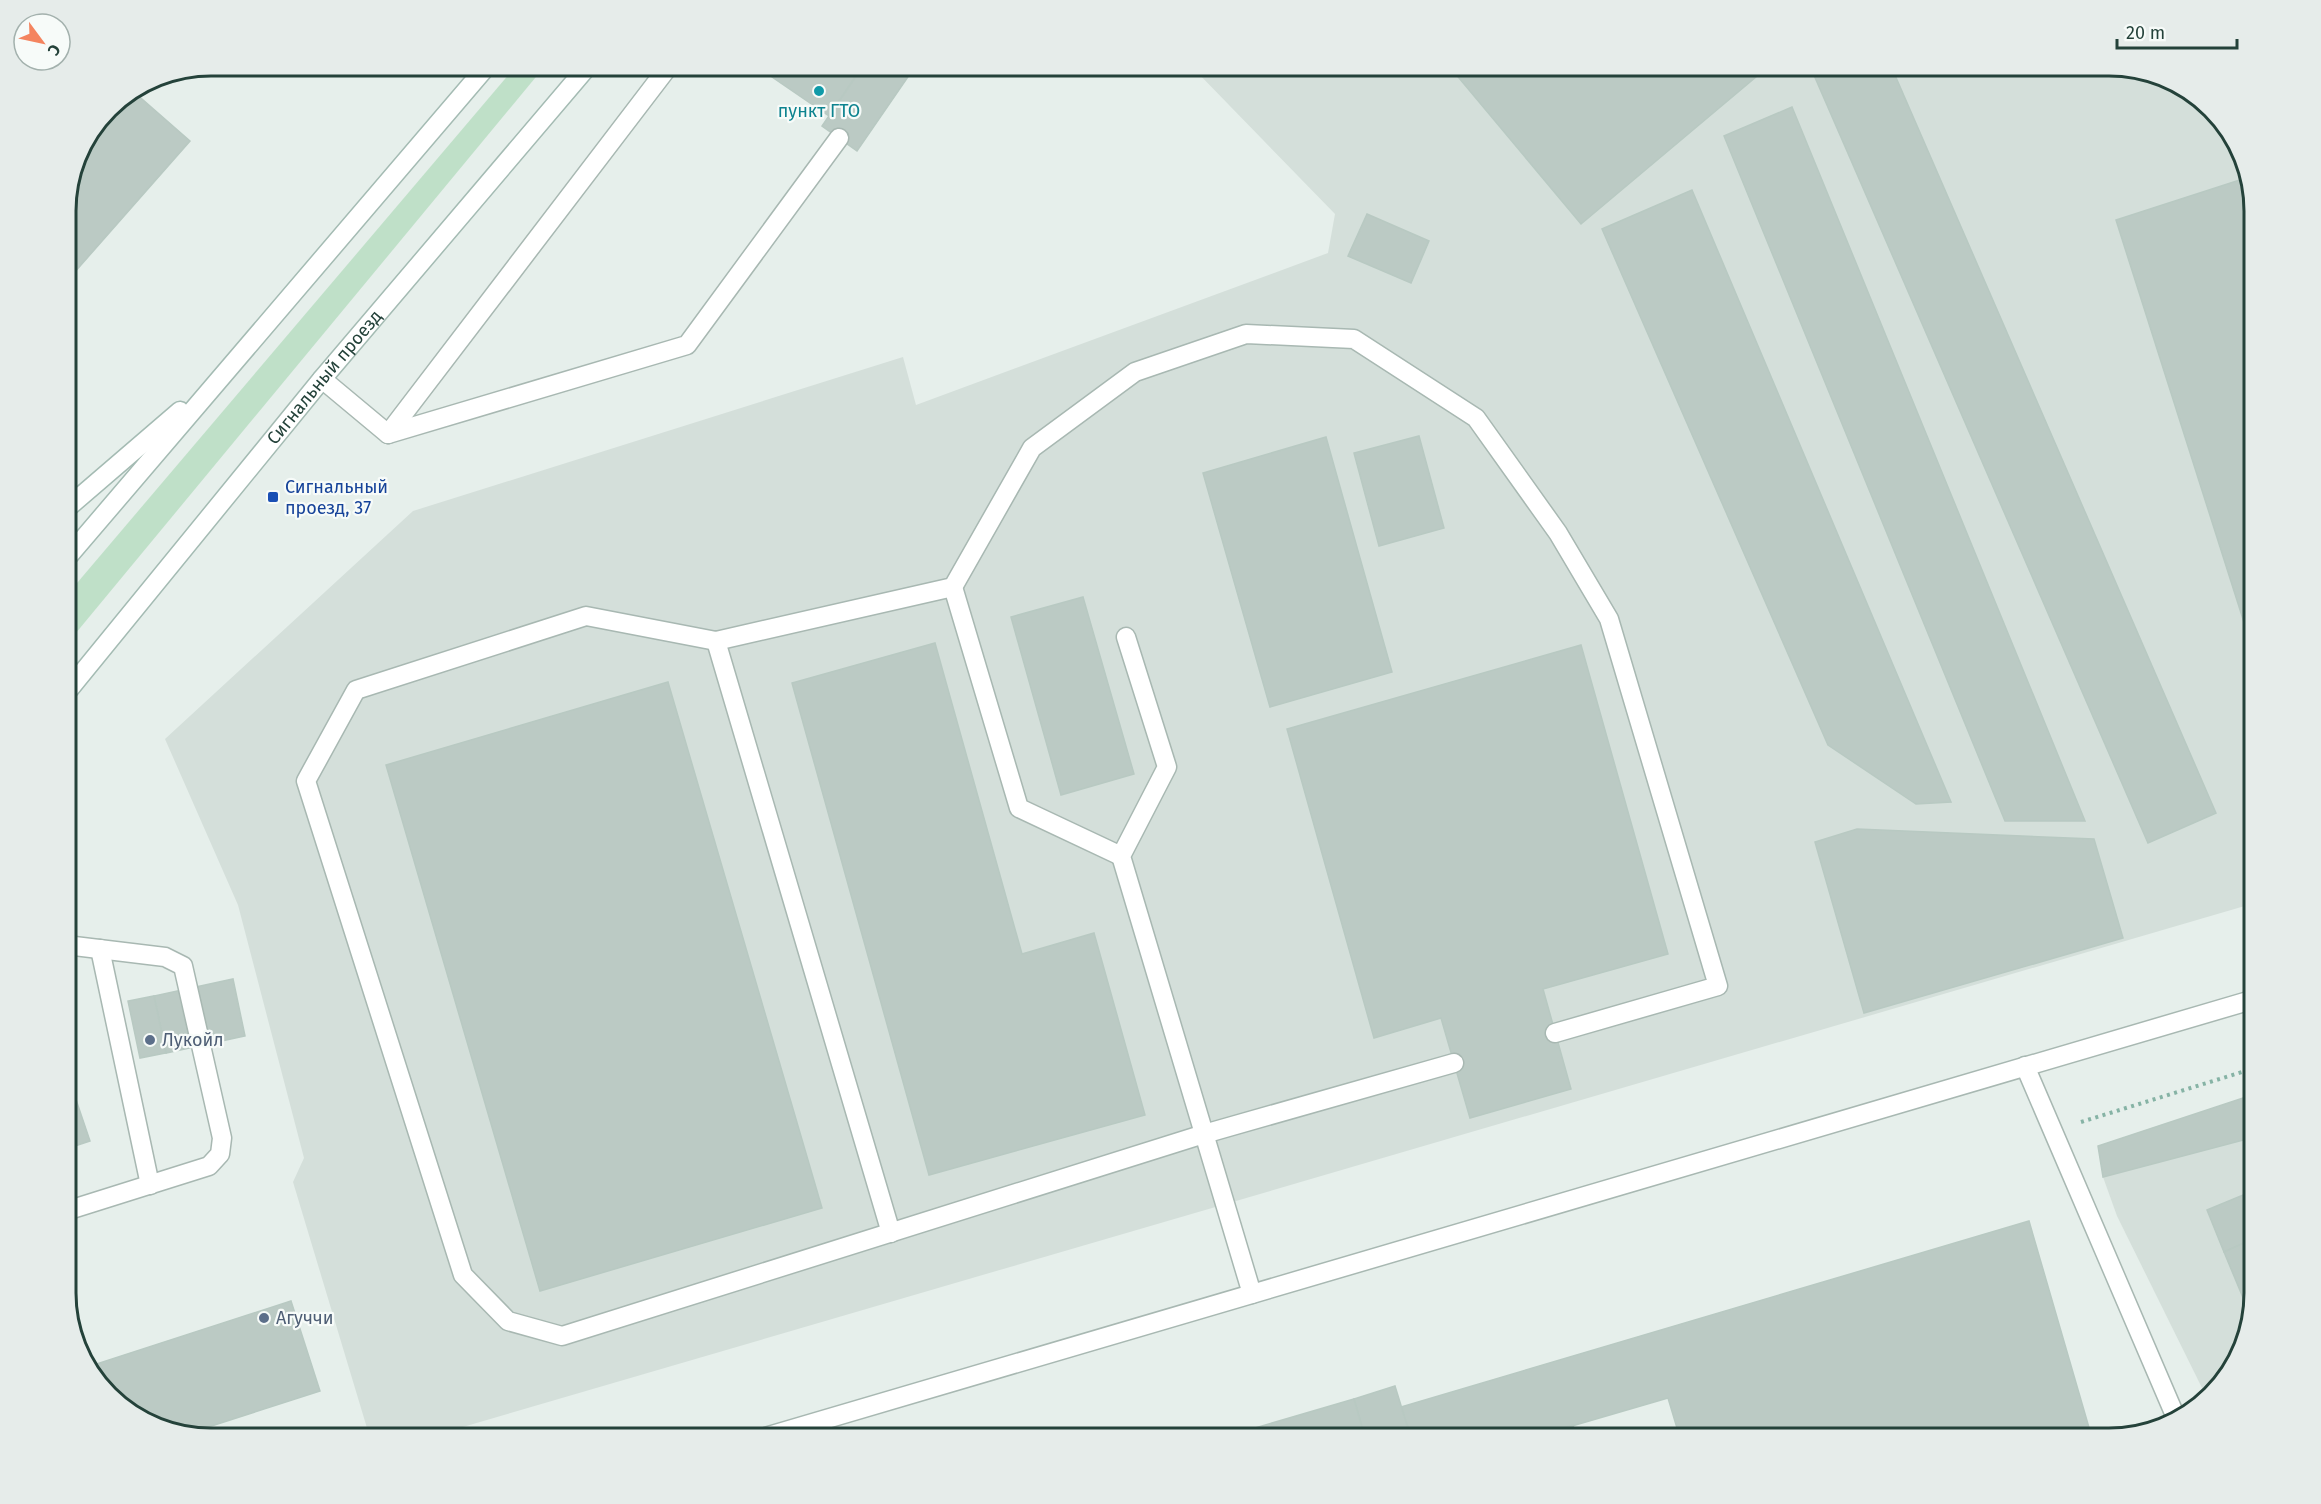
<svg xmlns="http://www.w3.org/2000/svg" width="2321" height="1504" font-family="'Fira Sans',sans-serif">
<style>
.built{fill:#d4dfda}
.green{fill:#bfe0c8}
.building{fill:#bbcac4;stroke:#b8c9c2;stroke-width:1.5}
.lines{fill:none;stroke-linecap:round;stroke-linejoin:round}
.service-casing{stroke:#a8b8b2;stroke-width:21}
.minor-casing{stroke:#a8b8b2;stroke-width:21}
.secondary-casing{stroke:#a4bbb3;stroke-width:21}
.path{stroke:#86b3a5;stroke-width:4;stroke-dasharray:3 4.5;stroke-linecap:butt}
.service{stroke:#fff;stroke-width:18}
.minor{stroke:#fff;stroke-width:18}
.secondary{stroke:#fff;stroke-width:18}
.culture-dot{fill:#0f9aa8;stroke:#f7fbf9;stroke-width:2}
.transit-dot{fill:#1a4fb4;stroke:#f7fbf9;stroke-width:2}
.service-dot{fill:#5c6f8a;stroke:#f7fbf9;stroke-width:2}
.labels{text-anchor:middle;stroke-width:4.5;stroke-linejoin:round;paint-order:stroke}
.culture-label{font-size:18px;fill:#0d838f;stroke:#f7fbf9}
.street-label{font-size:18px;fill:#24423a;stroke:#f7fbf9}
.transit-label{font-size:18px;fill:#164399;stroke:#f7fbf9;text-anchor:start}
.service-label{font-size:18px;fill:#4e5e75;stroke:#f7fbf9;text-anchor:start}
.rim{fill:none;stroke:#24423a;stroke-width:3}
</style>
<rect width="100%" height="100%" fill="#e6efeb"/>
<g class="built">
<polygon points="1196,66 2109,66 2190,90 2236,139 2255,211 2255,903 425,1438 370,1438 293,1182 304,1158 238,905 165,739 413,511 903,357 916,405 1328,253 1335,214 1194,69"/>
<polygon points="2255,1094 2255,1293 2231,1373 2206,1396 2117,1216 2103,1177 2098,1146"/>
</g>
<polygon class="green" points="516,66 545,66 66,645 66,596"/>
<g class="building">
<polygon points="756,66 863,66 829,116"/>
<polygon points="863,66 904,66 912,71 857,151 822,126"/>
<polygon points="1449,66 1769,66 1581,224"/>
<polygon points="1810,66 1891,66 2216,813 2148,843"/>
<polygon points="134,92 190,141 66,282 66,202 77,156 109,108"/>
<polygon points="1792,107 2085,821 2005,821 1724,136"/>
<polygon points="2246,178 2255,211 2255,636 2249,638 2116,220"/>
<polygon points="1692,190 1951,802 1916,804 1828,745 1602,229"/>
<polygon points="1367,214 1429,241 1411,283 1348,256"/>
<polygon points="1419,436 1444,528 1379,546 1354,453"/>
<polygon points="1326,437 1392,672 1270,707 1203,473"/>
<polygon points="1083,597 1134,774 1061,795 1011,617"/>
<polygon points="935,643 1022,954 1094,933 1145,1115 929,1175 792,683"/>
<polygon points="1581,645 1668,954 1543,989 1571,1089 1470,1118 1441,1018 1374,1038 1287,729"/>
<polygon points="668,682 822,1208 540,1291 386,765"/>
<polygon points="1857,829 2094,839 2123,938 1864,1013 1815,842"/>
<polygon points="233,979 245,1036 166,1053 154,996"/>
<polygon points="154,996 166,1053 140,1058 128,1001"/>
<polygon points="69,1079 90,1141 66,1149 66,1080"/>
<polygon points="2255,1094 2255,1137 2103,1177 2098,1146"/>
<polygon points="2255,1190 2255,1238 2224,1252 2207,1210"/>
<polygon points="2029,1221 2090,1431 2067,1438 1680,1438 1668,1398 1531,1438 1411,1438 1401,1407"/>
<polygon points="2255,1238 2255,1293 2249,1312 2224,1252"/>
<polygon points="291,1301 320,1391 193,1432 131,1414 87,1367"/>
<polygon points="1395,1386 1411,1438 1365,1438 1354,1399"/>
<polygon points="1354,1399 1365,1438 1221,1438"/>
<polygon points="1573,1425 1576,1438 1531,1438"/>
</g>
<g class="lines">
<defs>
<g id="service">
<polyline points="322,379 388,434 687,345 839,138"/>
<polyline points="388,434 669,66"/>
<polyline points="953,587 1019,808 1121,856"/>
<polyline points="1126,637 1167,767 1121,856 1252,1294"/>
<polyline points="716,641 891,1233"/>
<polyline points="66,945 165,957 183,966 222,1138 220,1154 209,1166 66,1211"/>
<polyline points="100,949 150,1185"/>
<polyline points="1454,1063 1204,1134 562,1336 508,1321 463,1275 306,781 356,690 586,616 716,641 953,587 1032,448 1135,372 1246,334 1354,339 1476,418 1558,533 1609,619 1718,986 1555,1033"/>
<polyline points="2025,1066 2177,1420"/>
</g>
<polyline id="minor" points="762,1438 2255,999"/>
<g id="secondary">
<polyline points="66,509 180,411"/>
<polyline points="66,559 487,66"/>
<path id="s1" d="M66,693l256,-314 266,-313"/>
</g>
</defs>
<use href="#service" class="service-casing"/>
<use href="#minor" class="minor-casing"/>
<use href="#secondary" class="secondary-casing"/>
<polyline class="path" points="2081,1122 2255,1068"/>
<use href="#service" class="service"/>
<use href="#minor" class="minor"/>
<use href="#secondary" class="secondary"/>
</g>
<circle class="culture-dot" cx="819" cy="91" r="6"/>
<rect class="transit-dot" x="267" y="491" width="12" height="12" rx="3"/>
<g class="service-dot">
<circle cx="150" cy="1040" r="6"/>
<circle cx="264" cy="1318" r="6"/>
</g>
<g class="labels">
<g class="culture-label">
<text x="819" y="117">пункт ГТО</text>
</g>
<g class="street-label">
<text dy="6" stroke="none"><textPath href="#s1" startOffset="408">Сигнальный проезд</textPath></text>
</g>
<g class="transit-label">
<text x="285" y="493">Сигнальный<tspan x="285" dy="21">проезд, 37</tspan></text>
</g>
<g class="service-label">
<text x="162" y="1046">Лукойл</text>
<text x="276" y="1324">Агуччи</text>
</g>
</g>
<path d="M0 0H2321V1504H0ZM211 76H2109A135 135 0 0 1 2244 211V1293A135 135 0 0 1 2109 1428H211A135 135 0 0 1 76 1293V211A135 135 0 0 1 211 76Z" fill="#e6ecea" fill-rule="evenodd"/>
<path class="rim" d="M211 76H2109A135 135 0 0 1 2244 211V1293A135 135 0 0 1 2109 1428H211A135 135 0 0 1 76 1293V211A135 135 0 0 1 211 76Z"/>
<g transform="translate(42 42) rotate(123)"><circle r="28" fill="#f7fbf9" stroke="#a3b1ad" stroke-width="1.5"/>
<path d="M0-4.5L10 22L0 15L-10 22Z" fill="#f4845f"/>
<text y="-9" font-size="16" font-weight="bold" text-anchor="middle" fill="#24423a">С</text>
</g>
<path d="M2117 39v9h120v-9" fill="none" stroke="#24423a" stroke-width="3"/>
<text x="2126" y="39" font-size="18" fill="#24423a" stroke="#f7fbf9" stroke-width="4.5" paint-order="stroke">20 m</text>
</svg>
